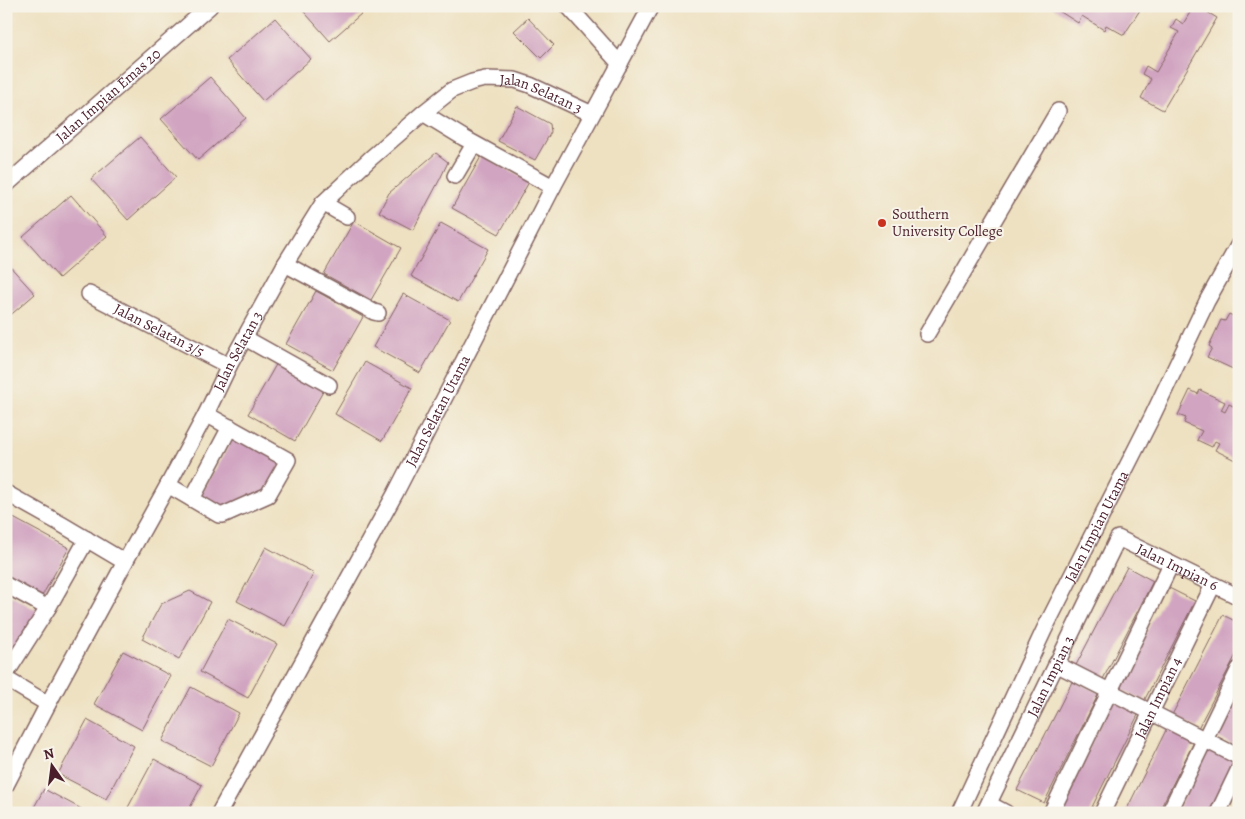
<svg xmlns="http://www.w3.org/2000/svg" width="1245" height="819" font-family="Alegreya,serif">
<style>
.building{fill:#d1a5c1}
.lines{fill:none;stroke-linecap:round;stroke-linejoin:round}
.minor-casing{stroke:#836360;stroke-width:18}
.minor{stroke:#fff;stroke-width:15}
.poi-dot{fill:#c8321e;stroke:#f7f3e8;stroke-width:2}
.labels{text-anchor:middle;stroke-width:4;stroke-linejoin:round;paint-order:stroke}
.street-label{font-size:15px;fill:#4a1f2b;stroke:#f7f3e8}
.poi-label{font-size:15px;fill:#4a1f2b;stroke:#f7f3e8;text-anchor:start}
</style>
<rect width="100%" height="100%" fill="#f7f3e8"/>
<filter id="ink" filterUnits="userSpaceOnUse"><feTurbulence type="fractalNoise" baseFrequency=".02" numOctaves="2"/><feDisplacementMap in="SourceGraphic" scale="10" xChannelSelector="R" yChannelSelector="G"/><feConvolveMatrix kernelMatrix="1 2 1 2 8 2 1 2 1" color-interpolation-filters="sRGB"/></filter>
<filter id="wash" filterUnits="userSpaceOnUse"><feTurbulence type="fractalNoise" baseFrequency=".0096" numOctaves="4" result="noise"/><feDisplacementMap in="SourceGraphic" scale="20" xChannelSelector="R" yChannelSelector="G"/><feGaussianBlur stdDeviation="1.12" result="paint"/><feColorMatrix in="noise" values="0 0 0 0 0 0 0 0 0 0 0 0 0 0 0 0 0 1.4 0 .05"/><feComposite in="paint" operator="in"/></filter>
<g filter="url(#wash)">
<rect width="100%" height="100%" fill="#eee1c1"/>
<g id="blocks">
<g class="building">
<polygon points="299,6 370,6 330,41"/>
<polygon points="1051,6 1134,6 1140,10 1124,35 1106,25 1104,30 1082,16 1078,23"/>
<polygon points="1194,6 1197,6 1217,18 1163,110 1141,98 1151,79 1142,74 1146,66 1156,72 1179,32 1171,28 1176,19 1183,24"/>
<polygon points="275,18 311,59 263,101 227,60"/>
<polygon points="528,18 554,45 541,58 514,31"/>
<polygon points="210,77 246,118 198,160 161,119"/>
<polygon points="517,106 550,124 551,132 535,160 498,141"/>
<polygon points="140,137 176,177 128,220 91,179"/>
<polygon points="436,153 448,162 440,179 413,230 379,212 389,193"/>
<polygon points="482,155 529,182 499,234 452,208"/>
<polygon points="71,195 107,236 59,278 23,237"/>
<polygon points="354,221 401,248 371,300 324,274"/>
<polygon points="441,223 488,249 458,302 411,276"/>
<polygon points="6,262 35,294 6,319"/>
<polygon points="316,291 363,317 333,370 286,344"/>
<polygon points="403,294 450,320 420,373 373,347"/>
<polygon points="1229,314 1239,319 1239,360 1238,360 1233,369 1207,357 1212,348 1209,346 1221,320 1225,321"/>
<polygon points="278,361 325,388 295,441 248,414"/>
<polygon points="365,362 412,388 382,441 335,414"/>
<polygon points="1190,390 1198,394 1200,390 1225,402 1221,410 1225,412 1229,404 1239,409 1239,462 1215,450 1219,443 1215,441 1212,447 1197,440 1202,431 1184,423 1186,418 1178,415"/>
<polygon points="237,432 284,459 266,492 225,510 200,496"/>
<polygon points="6,514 69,548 42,596 6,576"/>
<polygon points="266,547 314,573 285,626 237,601"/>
<polygon points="1127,567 1153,581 1102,681 1075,667"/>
<polygon points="1169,588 1195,601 1144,701 1118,688"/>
<polygon points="190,591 210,602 179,659 142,639 161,604"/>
<polygon points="6,593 38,611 11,658 6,656"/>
<polygon points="1223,615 1239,623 1239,649 1198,728 1172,715"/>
<polygon points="228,619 277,644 248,698 200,672"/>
<polygon points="123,651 171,676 142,730 94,704"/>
<polygon points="1073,680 1099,693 1044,803 1017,790"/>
<polygon points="1239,684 1239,748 1213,735"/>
<polygon points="191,687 239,713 211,766 162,741"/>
<polygon points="1113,700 1139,713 1089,813 1064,813 1057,810"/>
<polygon points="87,720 134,746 106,799 58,774"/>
<polygon points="1168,726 1195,740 1158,813 1125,813"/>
<polygon points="1209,746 1236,759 1209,813 1176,813"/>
<polygon points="154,759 202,785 187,813 125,813"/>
<polygon points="44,789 89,813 31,813"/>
</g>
</g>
</g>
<g filter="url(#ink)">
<use href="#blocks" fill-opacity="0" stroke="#836360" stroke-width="1"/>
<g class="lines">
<defs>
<g id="minor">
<polyline points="568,6 620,64"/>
<polyline points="423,113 464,138 553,187"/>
<polyline points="455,176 474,144"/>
<path id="s1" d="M6,185l204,-179"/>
<polyline points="323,203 347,217"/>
<polyline points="285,264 374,312 378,313"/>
<path id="s2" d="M89,294l140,72"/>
<polyline points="927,334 1058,111"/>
<polyline points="245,338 329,385"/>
<polyline points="168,485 219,515 223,515 268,495 288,460 206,414"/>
<polyline points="6,493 61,524 125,562"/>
<polyline points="192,499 230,427"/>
<polyline points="6,585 48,608"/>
<polyline points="1056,664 1239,757"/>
<polyline points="6,674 48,608 87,539"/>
<polyline points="6,679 48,704"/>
<path id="s3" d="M6,785l42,-81 77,-142 43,-77 38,-71 23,-48 56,-102 38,-61 48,-45 52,-45 29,-23 20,-8 13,-3 30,1 15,5 62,29"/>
<polyline points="989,804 1006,813"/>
<path id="s4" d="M219,813l176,-319 158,-307 98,-181"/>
<path id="s5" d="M959,813l85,-183 108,-213 55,-116 32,-57"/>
<path id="s6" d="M984,813l134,-275 121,59"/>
<polyline points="1051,813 1171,564"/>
<path id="s7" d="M1102,813l111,-228"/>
<polyline points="1169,813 1239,669"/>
<polyline points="1218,813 1239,769"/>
</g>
</defs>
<use href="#minor" class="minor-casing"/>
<use href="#minor" class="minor"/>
</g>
</g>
<circle class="poi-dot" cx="882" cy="223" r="5"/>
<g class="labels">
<g class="street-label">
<text dy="5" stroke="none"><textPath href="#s1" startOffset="136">Jalan Impian Emas 20</textPath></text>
<text dy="5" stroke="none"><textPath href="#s3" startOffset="928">Jalan Selatan 3</textPath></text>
<text dy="5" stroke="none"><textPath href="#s2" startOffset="79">Jalan Selatan 3/5</textPath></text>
<text dy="5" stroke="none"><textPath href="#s3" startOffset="492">Jalan Selatan 3</textPath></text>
<text dy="5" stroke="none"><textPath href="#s4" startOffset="458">Jalan Selatan Utama</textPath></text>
<text dy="5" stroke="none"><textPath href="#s5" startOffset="318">Jalan Impian Utama</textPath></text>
<text dy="5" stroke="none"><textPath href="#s6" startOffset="372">Jalan Impian 6</textPath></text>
<text dy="5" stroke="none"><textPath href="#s6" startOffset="152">Jalan Impian 3</textPath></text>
<text dy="5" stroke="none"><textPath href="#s7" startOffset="128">Jalan Impian 4</textPath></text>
</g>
<g class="poi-label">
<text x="892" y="219">Southern<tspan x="892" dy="17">University College</tspan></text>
</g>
</g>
<rect width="1245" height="819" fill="none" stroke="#f7f3e8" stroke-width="25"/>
<g transform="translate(52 766) rotate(346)" stroke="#f7f3e8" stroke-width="4" paint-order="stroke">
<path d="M0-4L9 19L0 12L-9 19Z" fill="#4a1f2b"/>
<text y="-8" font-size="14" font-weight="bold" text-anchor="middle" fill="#4a1f2b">N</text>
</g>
</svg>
